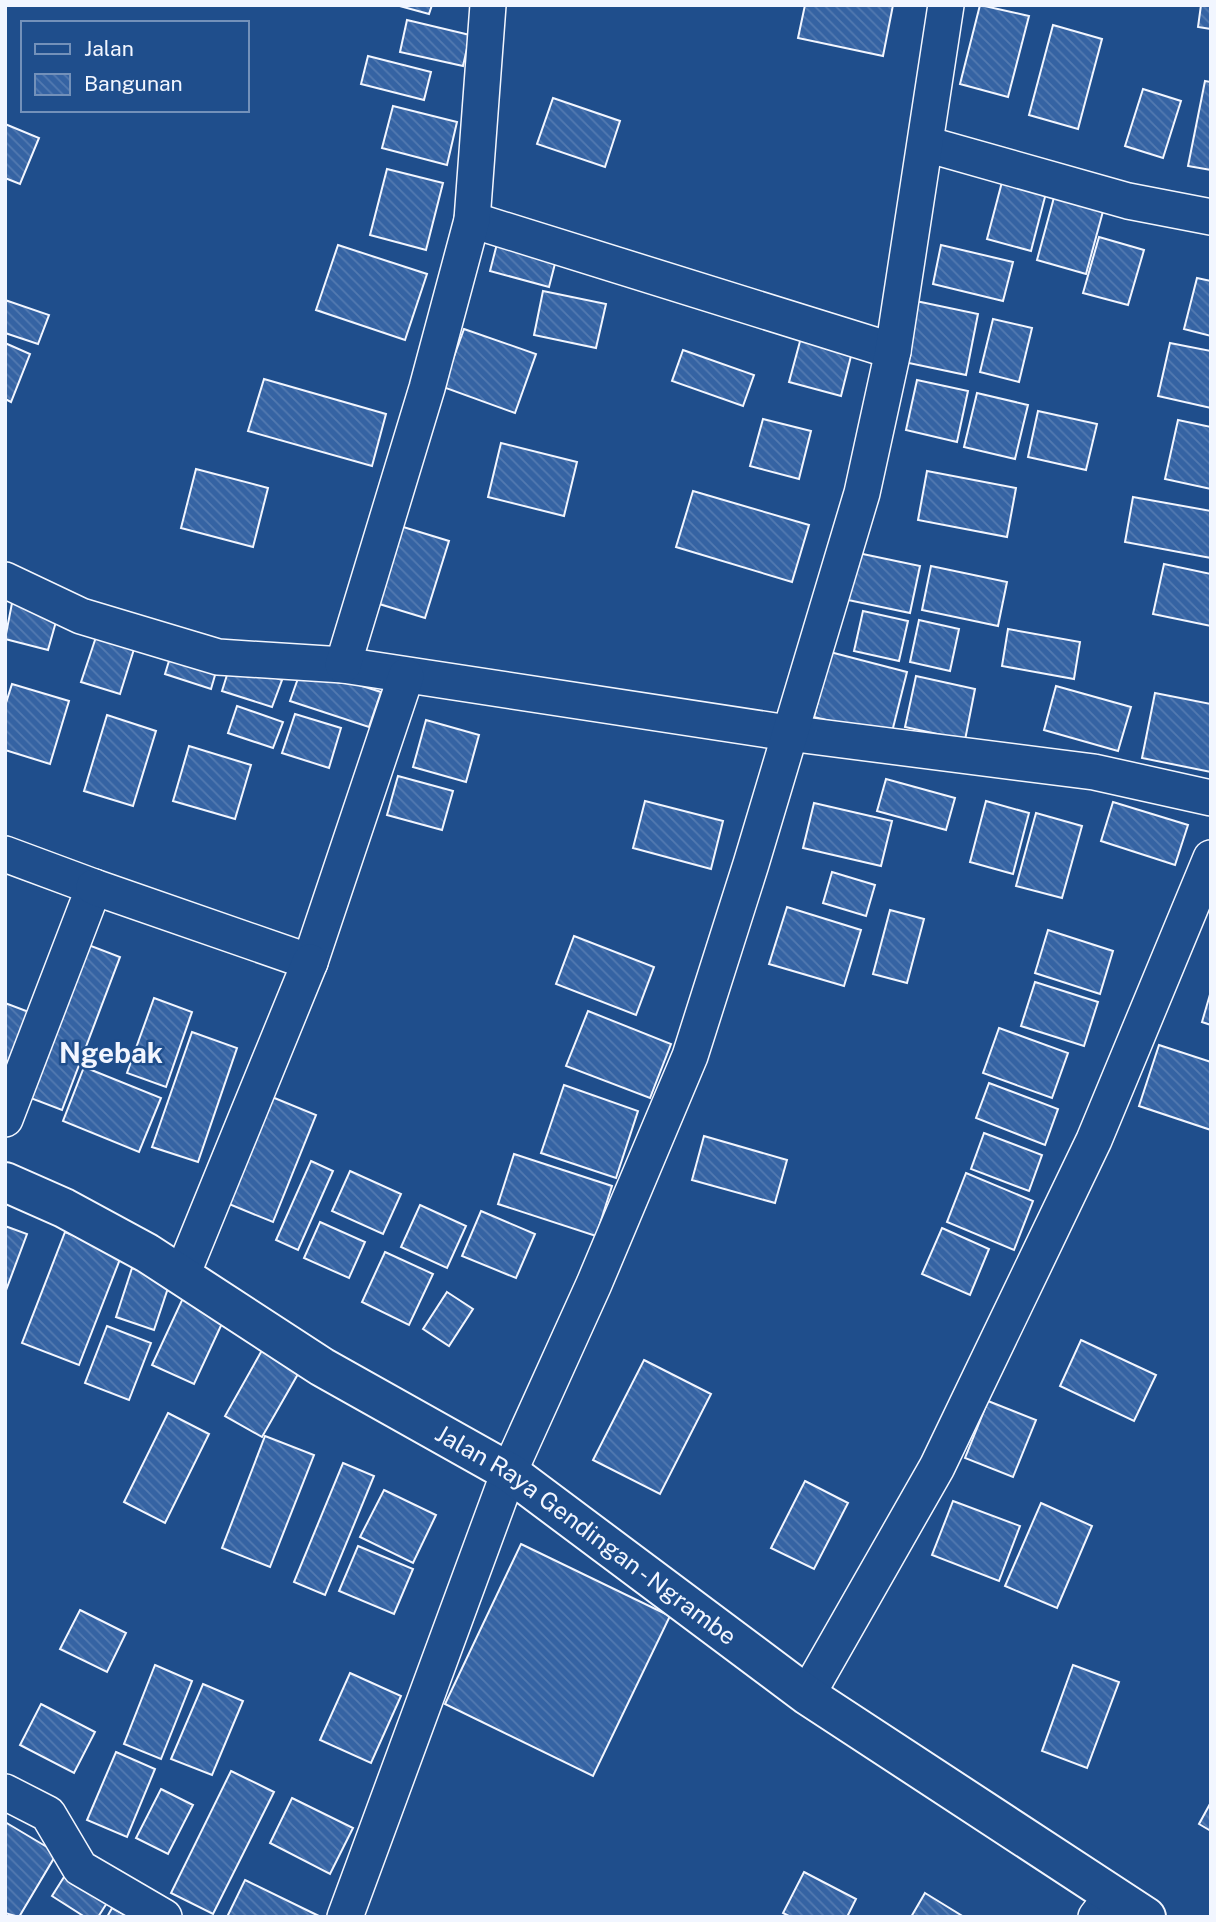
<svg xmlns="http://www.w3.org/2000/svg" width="1216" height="1922" font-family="'Public Sans',sans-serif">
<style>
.building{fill:url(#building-back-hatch);stroke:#f2f6ff;stroke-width:2}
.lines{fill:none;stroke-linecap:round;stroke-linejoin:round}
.minor-casing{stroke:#f2f6ff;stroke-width:38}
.major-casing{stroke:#f2f6ff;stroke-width:42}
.minor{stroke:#1f4e8c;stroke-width:35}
.major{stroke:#1f4e8c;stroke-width:38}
.labels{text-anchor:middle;stroke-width:5;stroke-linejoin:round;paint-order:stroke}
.street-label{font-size:24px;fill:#f2f6ff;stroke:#1f4e8c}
.quarter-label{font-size:28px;font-weight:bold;fill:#f2f6ff;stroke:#1f4e8c}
</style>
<defs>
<pattern id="building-back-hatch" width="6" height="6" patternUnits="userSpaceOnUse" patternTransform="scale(1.75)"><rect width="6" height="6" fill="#3563a3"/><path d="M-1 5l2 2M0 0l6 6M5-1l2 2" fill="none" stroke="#537ab1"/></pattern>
</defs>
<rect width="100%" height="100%" fill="#1f4e8c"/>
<g class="building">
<polygon points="396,5 432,5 429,14"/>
<polygon points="805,5 893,5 883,56 798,38"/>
<polygon points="980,5 1029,16 1008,97 960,84"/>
<polygon points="1201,5 1211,5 1211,29 1198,27"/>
<polygon points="407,20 470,35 463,66 400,52"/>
<polygon points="1053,25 1102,39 1078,129 1029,115"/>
<polygon points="368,56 431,72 424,100 361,84"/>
<polygon points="1205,81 1211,82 1211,170 1188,166"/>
<polygon points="1143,89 1181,101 1163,158 1125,146"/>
<polygon points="553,98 620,121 605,167 537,144"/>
<polygon points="393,106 457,122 447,165 382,148"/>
<polygon points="5,124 39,138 20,184 5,178"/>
<polygon points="387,169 443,183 426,250 370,235"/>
<polygon points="1002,182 1046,193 1031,251 987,239"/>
<polygon points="1056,190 1105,204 1086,274 1037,260"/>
<polygon points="499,236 558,252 549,287 490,271"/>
<polygon points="1099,237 1144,250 1128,305 1083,293"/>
<polygon points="338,245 427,274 405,340 316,310"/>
<polygon points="941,245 1013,262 1003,301 933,284"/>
<polygon points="1197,278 1211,281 1211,336 1184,329"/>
<polygon points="543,291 606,304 596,348 534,335"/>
<polygon points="5,300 49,315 38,344 5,333"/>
<polygon points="916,301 978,314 966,375 904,362"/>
<polygon points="993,319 1032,328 1019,382 980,372"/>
<polygon points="464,329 536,354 515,413 443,387"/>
<polygon points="802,334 853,348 841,396 789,382"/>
<polygon points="5,343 30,354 11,402 5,399"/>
<polygon points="1170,343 1211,351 1211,408 1158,396"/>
<polygon points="683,350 754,375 743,406 672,381"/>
<polygon points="264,379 386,414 372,466 248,431"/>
<polygon points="917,380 968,391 957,442 906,430"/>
<polygon points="977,393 1028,405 1015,459 964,447"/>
<polygon points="1038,411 1097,424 1086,470 1028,457"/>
<polygon points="763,419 811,431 799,479 750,466"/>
<polygon points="1178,420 1211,427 1211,489 1165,479"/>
<polygon points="501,443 577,462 564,516 488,497"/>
<polygon points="196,469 268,488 253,547 181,528"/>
<polygon points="927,471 1016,488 1007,537 918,520"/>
<polygon points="693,491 809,525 792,582 676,547"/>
<polygon points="1133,497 1211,511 1211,558 1125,542"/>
<polygon points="400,526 449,541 425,618 376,603"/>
<polygon points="858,553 920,566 910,613 848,600"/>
<polygon points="1164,564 1211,574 1211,626 1153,614"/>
<polygon points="931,566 1007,582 998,626 922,610"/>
<polygon points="13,598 59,611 48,650 5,639"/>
<polygon points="863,611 908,621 899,661 854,651"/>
<polygon points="919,620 959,629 950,671 910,662"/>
<polygon points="1008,629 1080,642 1074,679 1002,666"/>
<polygon points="97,634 135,646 120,694 81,682"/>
<polygon points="172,651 218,665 211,689 165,674"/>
<polygon points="830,652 907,672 891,736 814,717"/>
<polygon points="231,662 282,680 272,707 222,691"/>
<polygon points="302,667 381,692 369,727 290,701"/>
<polygon points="916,676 975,689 965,740 905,727"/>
<polygon points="12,684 69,701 50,764 5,750 5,706"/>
<polygon points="1056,686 1131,707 1118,751 1044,730"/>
<polygon points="1155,693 1211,704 1211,772 1142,758"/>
<polygon points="237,706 283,722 273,748 228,733"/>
<polygon points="295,714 341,728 329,768 282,753"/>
<polygon points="107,715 156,731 133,806 84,791"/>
<polygon points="426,720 479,735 466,782 413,767"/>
<polygon points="189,746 251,765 235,819 173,801"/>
<polygon points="398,776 453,791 442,830 387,815"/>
<polygon points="886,779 955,798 946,830 877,811"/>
<polygon points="645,801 723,821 711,869 633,848"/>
<polygon points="986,801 1029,813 1013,874 970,862"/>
<polygon points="1113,802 1188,825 1175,865 1101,841"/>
<polygon points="814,803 892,821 881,866 803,848"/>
<polygon points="1036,813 1082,826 1062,898 1016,886"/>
<polygon points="832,872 875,885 866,916 823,903"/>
<polygon points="787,907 861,930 844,986 769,964"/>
<polygon points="890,910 924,919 907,983 873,974"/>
<polygon points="1048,930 1113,951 1100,994 1035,973"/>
<polygon points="574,936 654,967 636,1015 556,984"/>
<polygon points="78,941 120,957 62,1110 20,1094"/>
<polygon points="1035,982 1098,1002 1084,1046 1021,1026"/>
<polygon points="1211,991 1211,1025 1202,1022"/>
<polygon points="154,998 192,1012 166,1087 127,1073"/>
<polygon points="5,1003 37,1015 5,1091"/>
<polygon points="588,1011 671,1044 650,1098 566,1066"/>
<polygon points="999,1028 1068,1053 1052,1098 983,1073"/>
<polygon points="192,1032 237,1048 198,1162 152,1147"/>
<polygon points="1159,1045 1211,1062 1211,1130 1139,1106"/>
<polygon points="84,1067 161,1098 139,1152 63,1121"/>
<polygon points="989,1083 1058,1109 1045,1145 976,1118"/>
<polygon points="564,1085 638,1111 616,1178 541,1153"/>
<polygon points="272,1097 316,1115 273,1222 229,1204"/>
<polygon points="984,1133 1042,1155 1029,1191 971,1169"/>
<polygon points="704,1136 787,1160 775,1203 692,1180"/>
<polygon points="514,1154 612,1186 596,1236 498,1204"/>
<polygon points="311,1161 333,1171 298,1250 276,1240"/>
<polygon points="350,1171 401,1194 383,1234 332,1211"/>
<polygon points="966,1173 1033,1201 1014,1250 947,1222"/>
<polygon points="420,1205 466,1226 447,1268 401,1247"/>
<polygon points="481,1211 535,1234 516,1278 462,1256"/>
<polygon points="320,1222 365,1242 349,1278 304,1258"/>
<polygon points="5,1226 27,1234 5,1293"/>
<polygon points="942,1228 989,1249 970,1295 922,1274"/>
<polygon points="65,1232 122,1254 79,1365 22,1343"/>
<polygon points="385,1252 433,1274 409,1325 362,1302"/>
<polygon points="132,1268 170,1282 154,1330 116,1317"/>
<polygon points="447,1292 473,1309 449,1346 423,1329"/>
<polygon points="183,1298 225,1317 194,1384 152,1365"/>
<polygon points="107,1326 151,1343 129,1400 85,1383"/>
<polygon points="1081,1340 1156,1375 1134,1421 1060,1386"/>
<polygon points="265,1345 302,1367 262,1437 225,1416"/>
<polygon points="644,1360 711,1394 660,1494 593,1460"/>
<polygon points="988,1401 1036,1420 1013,1477 965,1458"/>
<polygon points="168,1413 209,1434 165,1523 124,1502"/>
<polygon points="265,1436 314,1455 270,1567 222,1548"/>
<polygon points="343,1463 374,1476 325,1595 294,1582"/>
<polygon points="805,1481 848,1503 814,1569 771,1548"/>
<polygon points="384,1490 436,1515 413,1563 360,1537"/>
<polygon points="953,1501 1020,1526 999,1581 932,1555"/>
<polygon points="1041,1503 1092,1526 1057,1608 1005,1586"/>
<polygon points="521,1544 670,1616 593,1776 445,1704"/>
<polygon points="358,1546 413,1569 394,1614 339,1591"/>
<polygon points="80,1610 126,1633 107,1672 60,1649"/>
<polygon points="155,1665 192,1681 161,1759 124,1744"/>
<polygon points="1073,1665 1119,1682 1087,1768 1042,1751"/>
<polygon points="350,1673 401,1696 371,1763 320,1740"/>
<polygon points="203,1684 243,1701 212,1775 171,1759"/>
<polygon points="41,1704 95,1732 74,1773 20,1745"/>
<polygon points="116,1752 155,1769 127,1837 87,1820"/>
<polygon points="231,1771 274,1792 213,1914 171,1893"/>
<polygon points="161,1789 193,1805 168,1854 136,1838"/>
<polygon points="292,1798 353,1828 330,1874 270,1843"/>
<polygon points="1211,1802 1211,1831 1199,1824"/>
<polygon points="5,1822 57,1853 19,1917 5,1913"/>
<polygon points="69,1869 112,1895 98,1917 85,1917 52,1896"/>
<polygon points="804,1872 856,1899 847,1917 791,1917 783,1913"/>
<polygon points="245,1880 321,1917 227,1917"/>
<polygon points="925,1893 964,1917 911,1917"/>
<polygon points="112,1908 129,1917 107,1917"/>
</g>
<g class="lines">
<defs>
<g id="minor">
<polyline points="926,144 1128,201 1211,217"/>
<polyline points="472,220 893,351"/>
<polyline points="5,580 81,616 218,657 343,665 788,733 1094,772 1211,798"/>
<polyline points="343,665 427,388 472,220 488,5"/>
<polyline points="5,854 94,887 5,1119"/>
<polyline points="94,887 310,962 406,676"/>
<polyline points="182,1275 310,962"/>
<polyline points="807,1695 937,1467 1094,1140 1211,858"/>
<polyline points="5,1792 48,1814 80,1868 164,1917"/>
<polyline points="345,1917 509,1472 594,1284 690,1056 751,864 862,493 893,351 946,5"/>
<polyline points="1096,1917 1113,1895"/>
</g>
<g id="major">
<path id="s1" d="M5,1182l59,26 83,45 175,114 187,105 298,223 339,222"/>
</g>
</defs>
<use href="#minor" class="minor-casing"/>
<use href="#major" class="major-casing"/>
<use href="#minor" class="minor"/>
<use href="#major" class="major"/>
</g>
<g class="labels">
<g class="street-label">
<text dy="8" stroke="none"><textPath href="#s1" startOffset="681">Jalan Raya Gendingan - Ngrambe</textPath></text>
</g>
<g class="quarter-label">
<text x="111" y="1063">Ngebak</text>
</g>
</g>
<rect width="1216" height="1922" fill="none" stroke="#f2f6ff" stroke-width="14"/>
<rect x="21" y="21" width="228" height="91" fill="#1f4e8c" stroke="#7391ba" stroke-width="2"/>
<rect x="35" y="44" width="35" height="10" fill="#1f4e8c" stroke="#7391ba" stroke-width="2"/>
<text x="84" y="56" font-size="21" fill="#f2f6ff">Jalan</text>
<rect x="35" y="74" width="35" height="21" fill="url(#building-back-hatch)" stroke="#7391ba" stroke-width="2"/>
<text x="84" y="91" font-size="21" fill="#f2f6ff">Bangunan</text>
</svg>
